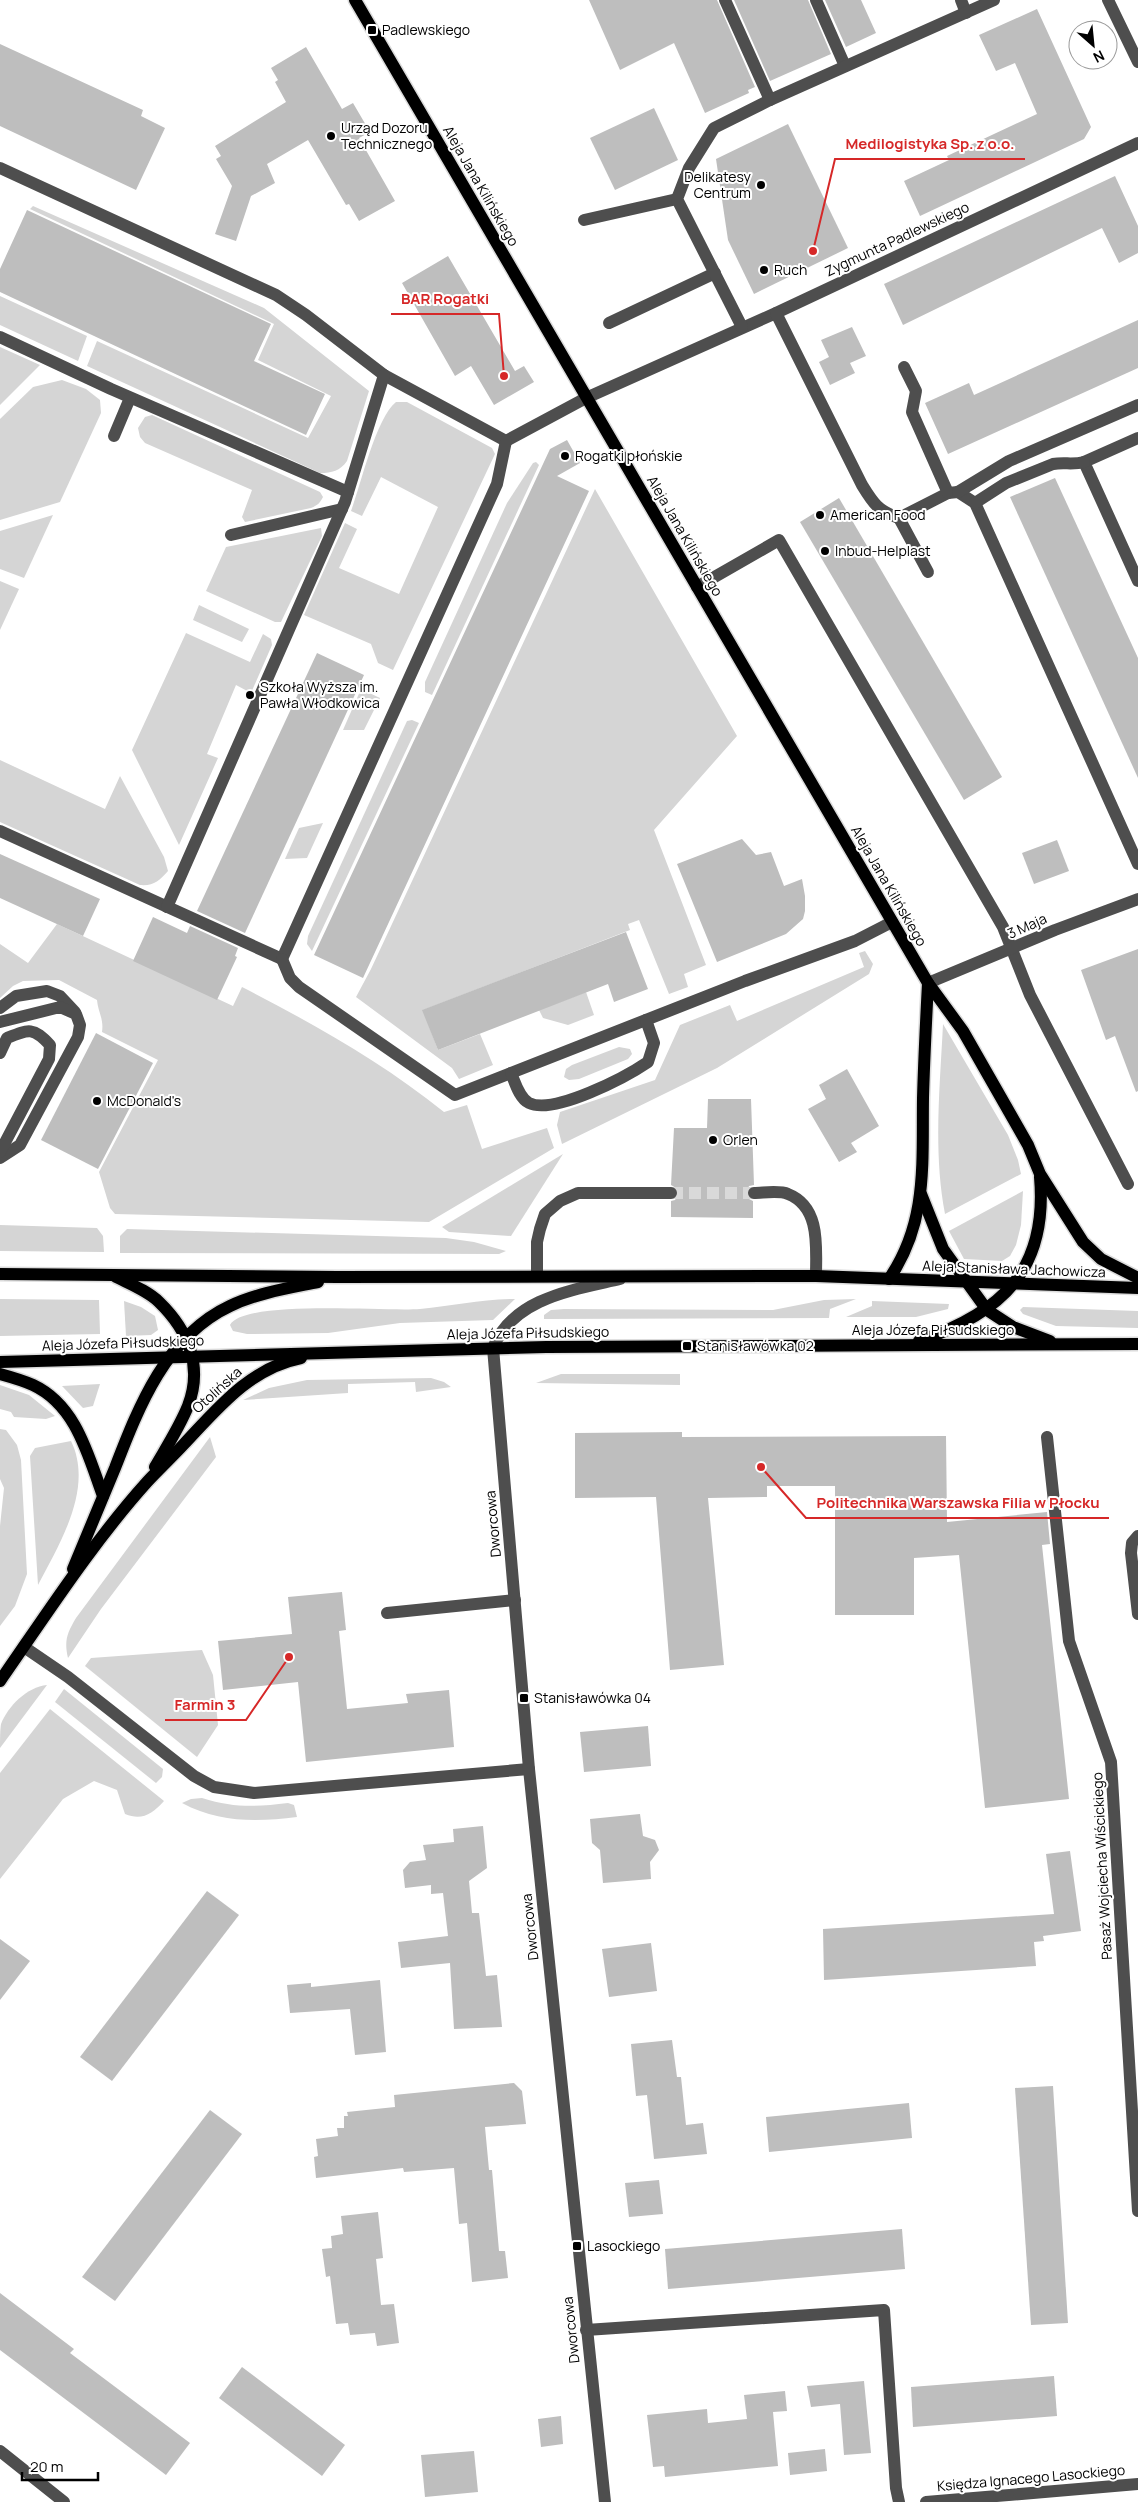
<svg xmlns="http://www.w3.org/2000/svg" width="1138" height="2502" font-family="Manrope,sans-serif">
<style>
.green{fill:#d5d5d5}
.building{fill:#bebebe}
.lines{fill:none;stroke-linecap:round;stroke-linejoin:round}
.minor-tunnel{stroke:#d9d9d9;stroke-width:12;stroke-dasharray:12 6;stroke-linecap:butt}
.major-casing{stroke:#dbdbdb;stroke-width:15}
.minor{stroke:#4e4e4e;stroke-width:12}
.major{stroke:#000;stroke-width:12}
.poi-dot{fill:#000;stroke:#fff;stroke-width:2}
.labels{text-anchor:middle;stroke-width:4;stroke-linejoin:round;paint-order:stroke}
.poi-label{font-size:14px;fill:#000;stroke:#fff;text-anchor:start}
.street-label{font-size:14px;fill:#000;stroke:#fff}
.leader{fill:none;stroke:#d62828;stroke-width:2}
.callout-dot{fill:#d62828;stroke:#fff;stroke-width:2}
.callout-label{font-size:15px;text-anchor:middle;font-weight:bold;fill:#d62828;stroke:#fff;stroke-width:4;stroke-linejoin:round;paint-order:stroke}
</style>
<rect width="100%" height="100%" fill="#fff"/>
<g class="green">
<path d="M33,206l231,102 105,83 -22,70c-7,10 -15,12 -27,12l-233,-107 10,-25 211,97 23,-42 -73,-36 16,-36 -244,-115z"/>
<polygon points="0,296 87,336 78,361 0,325"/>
<polygon points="0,347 40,365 0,405"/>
<polygon points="62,380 86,389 100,400 101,413 60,502 0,520 0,419 33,387"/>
<path d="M396,402h11l85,46 3,6 -102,216 -15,-7 -7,-19 -67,-29 41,-92 12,6 -18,39 60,26 39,-87 -57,-30 -19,39 -11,-5c10,-27 25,-93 45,-109z"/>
<path d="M152,415l168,77 3,5c-3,6 -5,8 -12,11l-66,14 -3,-5 10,-27 -107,-47 -5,-6 -2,-9 7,-11z"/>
<polygon points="536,462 539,465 432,695 425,692 425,682 507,503 533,463"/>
<polygon points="595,489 737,736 654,830 706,965 684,974 688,987 669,994 639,920 628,924 630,930 423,1010 438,1050 480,1034 493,1065 459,1079 452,1068 356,997 371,969"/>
<polygon points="53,515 24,578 0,569 0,531"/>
<polygon points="321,528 322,536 281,622 275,622 206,591 226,547"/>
<polygon points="0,581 19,589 0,630"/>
<polygon points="199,605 249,629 242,642 193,620"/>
<polygon points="186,633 250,662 263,634 271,639 272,645 251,693 236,685 207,754 218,758 179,845 132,750"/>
<polygon points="361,689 380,698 364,730 343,730"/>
<polygon points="412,720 419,723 312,951 307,944 308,936 407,721"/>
<path d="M0,760l105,49 15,-33 44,81 4,14c-9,10 -14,15 -28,14l-140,-63z"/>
<polygon points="323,823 307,858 285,859 299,828"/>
<path d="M57,924l176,82 9,-19c70,36 140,75 202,125l23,-7 15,44 65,-21 7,20 -125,74 -314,-8 -5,-6 -11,-36 59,-112 -56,-28c2,-13 -4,-20 -5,-32l-38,-20 -36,1 -10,5 -13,12v-54l28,19z"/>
<polygon points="865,951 873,964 869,974 717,1068 562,1144 557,1125 560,1112 655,1080 680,1025 730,1005 737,1021 864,967 859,953"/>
<polygon points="586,992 594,1015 568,1025 543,1018 539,1010"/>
<path d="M943,1024l65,111 10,25 3,14 -76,40c-12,-62 -5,-128 -2,-190z"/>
<polygon points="619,1047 630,1049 632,1054 628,1059 579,1079 569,1080 564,1077 566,1069 572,1065"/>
<polygon points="563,1154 511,1236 449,1232 442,1227"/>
<polygon points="1023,1191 1021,1225 1016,1245 1010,1256 1002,1261 964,1259 949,1231"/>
<polygon points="0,1225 97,1228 103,1236 104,1252 0,1251"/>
<polygon points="127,1229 446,1238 474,1242 506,1251 499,1254 120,1253 120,1236"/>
<polygon points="0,1299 99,1300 100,1334 0,1336"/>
<path d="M515,1299l-22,21 -93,3 -72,10 -81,1 -14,-3 -3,-6c14,-26 157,-13 190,-16 32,-3 62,-10 95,-10z"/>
<polygon points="856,1299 830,1309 829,1318 544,1319 544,1315 551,1310 564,1309 773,1310 824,1300"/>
<polygon points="124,1301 141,1307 155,1316 158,1330 151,1335 126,1336"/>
<polygon points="872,1301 949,1304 948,1309 916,1317 846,1317 872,1306"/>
<polygon points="1023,1307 1138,1311 1138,1328 1056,1326 1023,1314 1020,1310"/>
<polygon points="561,1374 680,1374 680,1385 536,1383"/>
<polygon points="431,1378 444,1382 451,1387 416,1392 415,1382 348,1384 348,1393 243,1400 269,1388 307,1380"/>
<polygon points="100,1384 93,1406 83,1408 62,1386"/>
<polygon points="0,1385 29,1395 55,1416 46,1419 14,1417 11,1412 0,1409"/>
<polygon points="0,1429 6,1430 17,1445 21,1460 27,1574 15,1606 0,1626 0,1526 4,1488 0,1479"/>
<path d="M210,1437l6,20 -115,152 -33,49c-4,-17 -1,-25 8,-40z"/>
<path d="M71,1441c23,47 -11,102 -33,144l-8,-129 5,-8z"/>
<polygon points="202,1650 213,1675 218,1725 197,1757 85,1666 91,1658"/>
<path d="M47,1685l-47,63c0,-7 0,-18 1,-24 7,-18 26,-37 46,-39z"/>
<polygon points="64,1689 163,1769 162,1777 156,1783 55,1702"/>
<path d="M50,1709l114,92c-12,13 -22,20 -39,13l-8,-24 -23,-9 -31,18 -63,80v-106z"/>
<path d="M202,1798c32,10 53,9 86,5l6,2 3,12c-40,5 -78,6 -115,-14l9,-4z"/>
</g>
<g class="building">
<polygon points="589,0 717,0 755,87 748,90 749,93 705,113 674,43 620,70"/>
<polygon points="734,0 808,0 831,54 770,81"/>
<polygon points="825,0 861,0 876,33 846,47"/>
<polygon points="1037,9 1091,127 1084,139 920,216 904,181 949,160 947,156 1037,114 1015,63 996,71 979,35"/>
<polygon points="0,44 143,110 141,116 165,128 136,190 0,126"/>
<polygon points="306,47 342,109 353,103 370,132 359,138 395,201 359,221 349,204 346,205 308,140 267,164 275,183 251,196 236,241 215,234 232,186 216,159 221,156 215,146 286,102 275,82 278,80 271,68"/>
<polygon points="654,108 678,160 615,190 590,138"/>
<polygon points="788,124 848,248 754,294 728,240 716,159"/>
<polygon points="1115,176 1138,226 1138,253 1119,263 1102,228 903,325 884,284"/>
<polygon points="27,210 271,324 254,361 325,394 306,435 0,292 0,269"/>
<polygon points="448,256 515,371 524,366 534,382 494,405 471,366 455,376 402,283"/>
<polygon points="1138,320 1138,368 948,454 925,403 969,383 974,395"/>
<polygon points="852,327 866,356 850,363 855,373 830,385 819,362 829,357 821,340"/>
<polygon points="567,440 580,463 557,476 589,491 363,978 314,955 550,449"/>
<polygon points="1055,478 1138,658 1138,778 1010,497"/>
<polygon points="839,498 1002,777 964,800 800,522"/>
<polygon points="317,653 364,675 245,933 197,911"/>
<polygon points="742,839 756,855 771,852 784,886 802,879 805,896 805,911 803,919 786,934 717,962 677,864"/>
<polygon points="1057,840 1069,871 1034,884 1022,853"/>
<polygon points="0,854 100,899 83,936 0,898"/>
<polygon points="153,917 187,933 190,926 238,948 235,956 237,957 217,1000 133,961"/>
<polygon points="626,932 648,989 614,1002 608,984 438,1050 422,1010"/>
<polygon points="1138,949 1138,1091 1136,1092 1115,1036 1106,1040 1081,970"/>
<polygon points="96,1033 153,1063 98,1169 41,1140"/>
<polygon points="847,1069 879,1126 851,1143 857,1152 839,1162 808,1109 826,1099 819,1085"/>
<polygon points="708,1099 751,1099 754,1185 749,1186 746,1193 747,1198 753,1201 753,1218 671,1217 671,1201 675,1200 679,1193 678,1189 671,1185 674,1128 707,1128"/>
<polygon points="682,1432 682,1437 946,1436 947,1522 1047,1512 1050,1544 1042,1545 1069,1799 985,1808 959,1555 914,1558 914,1615 835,1615 835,1486 767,1486 767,1497 708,1498 724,1665 670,1670 656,1497 575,1498 575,1433"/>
<polygon points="342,1592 346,1630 339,1631 347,1709 408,1703 406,1694 449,1690 454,1747 306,1762 298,1682 223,1690 218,1641 292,1634 288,1597"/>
<polygon points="648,1726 651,1766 584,1772 580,1732"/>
<polygon points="640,1814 643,1836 655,1840 659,1850 650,1862 651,1879 603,1883 600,1850 592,1843 590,1819"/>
<polygon points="483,1826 487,1868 469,1881 472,1913 479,1913 486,1976 497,1975 502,2027 454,2029 450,1963 401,1968 398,1942 448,1936 443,1893 431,1894 431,1885 405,1888 403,1870 410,1862 426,1860 423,1845 454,1842 453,1829"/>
<polygon points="1070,1851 1081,1931 1043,1936 1044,1941 1034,1942 1036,1966 824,1980 823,1929 1054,1914 1046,1854"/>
<polygon points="207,1891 239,1915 112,2081 80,2057"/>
<polygon points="0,1939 30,1961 0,2000"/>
<polygon points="651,1943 657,1991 609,1997 602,1949"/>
<polygon points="380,1980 386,2052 355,2055 350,2009 290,2013 287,1985 311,1983 311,1987"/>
<polygon points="672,2040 677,2077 681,2077 686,2125 703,2123 707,2154 654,2159 647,2095 636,2096 631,2044"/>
<polygon points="514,2083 522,2091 526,2124 485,2127 489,2170 492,2170 499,2251 505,2251 508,2278 472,2282 467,2223 459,2224 454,2168 404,2172 403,2168 316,2178 314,2157 318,2156 316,2139 338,2136 337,2128 344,2128 344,2116 348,2116 347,2112 395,2107 394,2095"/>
<polygon points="1053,2086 1068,2323 1031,2325 1015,2088"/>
<polygon points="909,2103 912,2138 769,2152 766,2117"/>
<polygon points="210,2110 242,2134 115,2301 82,2277"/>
<polygon points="659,2180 663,2214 629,2217 625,2183"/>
<polygon points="378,2212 383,2258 376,2259 381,2305 394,2304 399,2343 377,2346 375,2333 350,2335 348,2323 336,2324 330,2276 326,2277 322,2249 332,2248 331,2236 343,2234 341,2216"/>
<polygon points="902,2229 905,2269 668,2289 665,2249"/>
<polygon points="0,2293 74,2349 70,2353 190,2443 166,2475 0,2350"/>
<polygon points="242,2367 345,2445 322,2476 219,2398"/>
<polygon points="1054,2376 1057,2416 913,2427 911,2387"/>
<polygon points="864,2381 871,2453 844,2455 840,2404 811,2407 807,2386"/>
<polygon points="785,2391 787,2411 773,2412 778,2466 665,2477 664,2466 653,2467 647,2415 707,2409 708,2423 747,2419 744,2395"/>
<polygon points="561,2416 563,2444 541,2447 538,2419"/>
<polygon points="825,2449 827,2471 790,2475 788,2453"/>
<polygon points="474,2451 478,2492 425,2497 421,2455"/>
</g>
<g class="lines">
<polyline class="minor-tunnel" points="671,1193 754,1193"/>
<defs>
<g id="major">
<polyline points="355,0 928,983 963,1031 1028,1145 1040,1174 1083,1242 1101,1259 1138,1278"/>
<polyline points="921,1194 943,1249 987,1310 1013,1327 1050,1341"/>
<polyline points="0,1274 337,1277 816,1276 1138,1288"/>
<path d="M116,1277c14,7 32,14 43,25 30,29 44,65 29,104 -9,22 -22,42 -33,61"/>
<path d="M889,1279c39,-57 33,-115 34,-181 1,-38 3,-76 5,-115"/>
<path d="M919,1341c83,-28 129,-71 121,-164"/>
<polyline points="0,1362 546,1347 1138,1344"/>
<path d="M0,1374c11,3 22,6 33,11 43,20 55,70 70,111"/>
<path d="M73,1569c14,-34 28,-68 42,-101 24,-62 51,-132 115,-162 27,-13 59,-18 88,-24"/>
<path d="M0,1681c46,-66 93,-139 147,-199 12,-13 25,-25 37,-38 34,-36 66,-76 117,-86"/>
</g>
</defs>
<use href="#major" class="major-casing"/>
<g class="minor">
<polyline points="725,0 770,100"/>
<polyline points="816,0 845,66"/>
<polyline points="961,0 966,13"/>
<polyline points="1108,0 1138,62"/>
<polyline points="0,168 276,295 306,315 384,375 506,441 586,398 776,313 1138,143"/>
<polyline points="584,220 677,199"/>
<path d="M776,313l86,172c11,18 16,26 37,33l49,-25 10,-1 17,11 163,361"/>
<polyline points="609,323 715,273"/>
<polyline points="742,327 677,199 689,168 714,128 770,100 994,0"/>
<polyline points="0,337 111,389 348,492"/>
<polyline points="904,367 916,391 912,412 948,493"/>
<polyline points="114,436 130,398"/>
<polyline points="1138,438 1084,462 1138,581"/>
<polyline points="958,492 1009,461 1138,405"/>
<path d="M975,503l31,-20 47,-19c11,-2 20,1 31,-2"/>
<polyline points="899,518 928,572"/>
<polyline points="231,535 342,509"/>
<polyline points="697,587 779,540 1003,927 1030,995 1128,1184"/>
<polyline points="0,831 282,959 497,484 506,441"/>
<polyline points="167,907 345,502 384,375"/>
<polyline points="282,959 290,978 299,987 455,1095 745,981 855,941 892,922"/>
<polyline points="928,983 1055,930 1138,899"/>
<polyline points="0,1008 16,996 47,991 60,996 75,1012"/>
<polyline points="0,1022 60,1007 76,1014 80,1025 78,1037 20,1145 0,1158"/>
<path d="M0,1053l7,-15c22,-9 26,-11 43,7l-1,14 -49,93"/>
<path d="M511,1073c4,9 8,25 18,30 25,12 97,-26 119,-41l6,-19 -8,-23"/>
<path d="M754,1193c9,0 25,-3 34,1 33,13 28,54 28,82"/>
<polyline points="537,1275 537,1242 540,1229 545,1214 560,1201 578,1193 671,1193"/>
<polyline points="1047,1437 1069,1641 1111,1762 1138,2211"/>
<polyline points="1138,1536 1132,1543 1131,1553 1138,1614"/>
<polyline points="387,1613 515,1600"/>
<polyline points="24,1647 68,1677 194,1776 214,1787 254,1793 529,1769"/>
<polyline points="586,2330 884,2310 896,2488 899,2502"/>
<polyline points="0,2451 64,2502"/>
<path d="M605,2502l-76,-733 -36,-421c20,-50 80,-58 127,-69"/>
<polyline points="926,2502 1138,2484"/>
</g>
<use href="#major" class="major"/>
</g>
<g class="poi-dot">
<rect x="367" y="25" width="10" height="10" rx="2.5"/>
<circle cx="331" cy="136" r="5"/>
<circle cx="761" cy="185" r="5"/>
<circle cx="764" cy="270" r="5"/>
<circle cx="565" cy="456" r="5"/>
<circle cx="820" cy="515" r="5"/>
<circle cx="825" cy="551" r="5"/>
<circle cx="250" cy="695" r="5"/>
<circle cx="97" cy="1101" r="5"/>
<circle cx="713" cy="1140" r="5"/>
<rect x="682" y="1341" width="10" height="10" rx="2.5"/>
<rect x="519" y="1693" width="10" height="10" rx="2.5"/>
<rect x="572" y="2241" width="10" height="10" rx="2.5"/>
</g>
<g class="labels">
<g class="poi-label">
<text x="382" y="35">Padlewskiego</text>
<text x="341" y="133">Urząd Dozoru<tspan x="341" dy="16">Technicznego</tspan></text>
<text x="751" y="182" text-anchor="end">Delikatesy<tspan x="751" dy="16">Centrum</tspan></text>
<text x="774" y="275">Ruch</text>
<text x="575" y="461">Rogatki płońskie</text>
<text x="830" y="520">American Food</text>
<text x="835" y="556">Inbud-Helplast</text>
<text x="260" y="692">Szkoła Wyższa im.<tspan x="260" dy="16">Pawła Włodkowica</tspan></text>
<text x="107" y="1106">McDonald's</text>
<text x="723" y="1145">Orlen</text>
<text x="697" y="1351">Stanisławówka 02</text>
<text x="534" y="1703">Stanisławówka 04</text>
<text x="587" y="2251">Lasockiego</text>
</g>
<g class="street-label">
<text transform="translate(481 186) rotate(60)" y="5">Aleja Jana Kilińskiego</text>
<text transform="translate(897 239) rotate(-25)" y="5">Zygmunta Padlewskiego</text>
<text transform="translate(685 536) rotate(60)" y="5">Aleja Jana Kilińskiego</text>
<text transform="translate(889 886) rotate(60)" y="5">Aleja Jana Kilińskiego</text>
<text transform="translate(1027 926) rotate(-24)" y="5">3 Maja</text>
<text transform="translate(1014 1269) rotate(2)" y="5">Aleja Stanisława Jachowicza</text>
<text x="933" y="1335">Aleja Józefa Piłsudskiego</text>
<text transform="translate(528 1333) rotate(-1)" y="5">Aleja Józefa Piłsudskiego</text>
<text transform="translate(123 1343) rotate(-2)" y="5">Aleja Józefa Piłsudskiego</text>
<text transform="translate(217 1390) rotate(-42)" y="5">Otolińska</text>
<text transform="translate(493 1524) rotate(-95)" y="5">Dworcowa</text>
<text transform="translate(1102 1866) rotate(-93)" y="5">Pasaż Wojciecha Wiścickiego</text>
<text transform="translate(530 1927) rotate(-96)" y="5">Dworcowa</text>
<text transform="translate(571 2330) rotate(-96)" y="5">Dworcowa</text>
<text transform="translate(1031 2478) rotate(-5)" y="5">Księdza Ignacego Lasockiego</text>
</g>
</g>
<path class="leader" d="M813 251L835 159H1025M504 376L499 314H391M761 1467L806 1518H1109M289 1657L246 1720H165"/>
<g class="callout-dot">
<circle cx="813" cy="251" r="5"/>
<circle cx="504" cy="376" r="5"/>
<circle cx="761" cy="1467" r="5"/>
<circle cx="289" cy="1657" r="5"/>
</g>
<g class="callout-label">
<text x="930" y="149">Medilogistyka Sp. z o.o.</text>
<text x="445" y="304">BAR Rogatki</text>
<text x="958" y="1508">Politechnika Warszawska Filia w Płocku</text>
<text x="205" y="1710">Farmin 3</text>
</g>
<g transform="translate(1093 45) rotate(153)"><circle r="24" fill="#ffffff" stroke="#999999"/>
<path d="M0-4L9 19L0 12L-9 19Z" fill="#000000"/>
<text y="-8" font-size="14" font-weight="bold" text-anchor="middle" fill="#000000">N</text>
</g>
<path d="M22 2472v8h76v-8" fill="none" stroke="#000000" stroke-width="2.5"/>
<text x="30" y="2472" font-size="15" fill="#000000" stroke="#ffffff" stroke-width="4" paint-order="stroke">20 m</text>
</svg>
